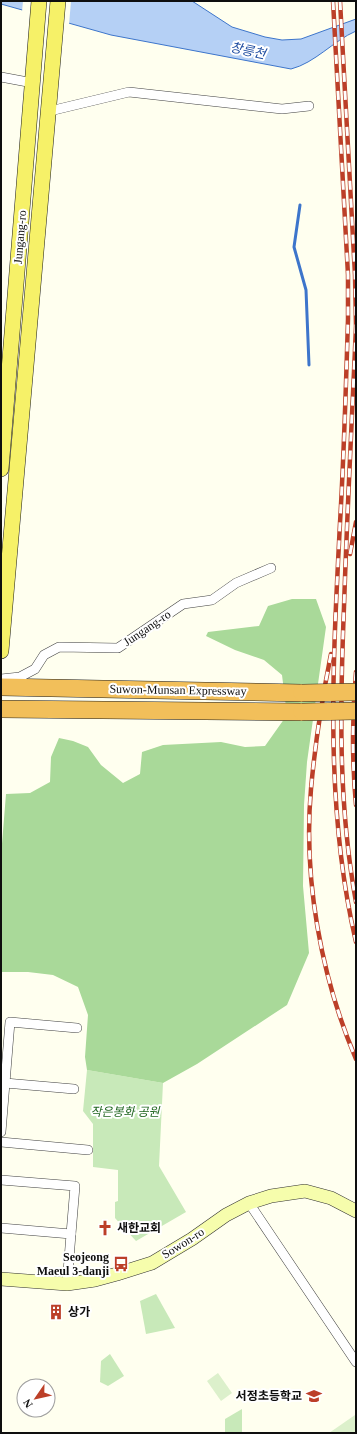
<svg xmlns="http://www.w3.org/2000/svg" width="357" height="1434" font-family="'Times New Roman','Noto Sans KR',serif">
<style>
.green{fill:#c8e9b9}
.forest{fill:#a9d999}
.pitch{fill:#dcf0cb}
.water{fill:#b5d0f5;stroke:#3d75cb}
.pier{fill:#ffffef}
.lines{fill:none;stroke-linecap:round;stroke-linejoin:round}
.stream{stroke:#3d75cb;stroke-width:3}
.street-casing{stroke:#414141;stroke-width:10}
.secondary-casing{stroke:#303030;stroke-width:14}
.primary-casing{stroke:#1f1f1f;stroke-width:16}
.highway-casing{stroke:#1f1f1f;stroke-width:18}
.street{stroke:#fff;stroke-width:9}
.secondary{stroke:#f6fdac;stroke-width:13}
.primary{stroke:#f6f168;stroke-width:15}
.highway{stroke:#f2bf5a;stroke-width:17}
.rail-casing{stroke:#bc3f28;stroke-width:4.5}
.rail{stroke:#fff;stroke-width:3;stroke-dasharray:9;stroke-linecap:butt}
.highway-bridge-casing{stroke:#1f1f1f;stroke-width:18;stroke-linecap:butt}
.highway-bridge{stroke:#f2bf5a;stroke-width:17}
.labels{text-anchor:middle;stroke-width:4;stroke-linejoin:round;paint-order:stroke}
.street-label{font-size:12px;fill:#0e0e0e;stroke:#fff}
.park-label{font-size:12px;font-style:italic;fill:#1f651f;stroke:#fff}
.poi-label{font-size:12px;font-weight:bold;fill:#0e0e0e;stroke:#fff;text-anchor:start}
.water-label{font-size:13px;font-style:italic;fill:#19489e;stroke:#fff}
</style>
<rect width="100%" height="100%" fill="#ffffef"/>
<g class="green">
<polygon points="87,1070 163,1083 159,1166 186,1212 136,1241 115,1218 115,1202 118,1201 118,1170 93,1167 93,1124 83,1111"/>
<polygon points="156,1294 175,1328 146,1334 140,1301"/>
<polygon points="110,1354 124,1376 108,1386 100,1382 101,1361"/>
<polygon points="242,1409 242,1433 225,1433 225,1419"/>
</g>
<polygon class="forest" points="292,599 316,599 326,627 307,762 304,805 303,886 309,953 287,1005 197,1064 163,1083 87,1070 85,1057 88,1015 78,987 53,975 28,972 1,972 1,856 6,794 30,793 50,782 51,757 59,738 73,741 88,747 101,765 123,783 140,774 142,752 163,745 221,742 245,747 265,746 287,715 282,675 264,660 235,650 206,636 208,632 259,626 268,606"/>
<g class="pitch">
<polygon points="218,1373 232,1393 221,1401 207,1381"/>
<polygon points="355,1415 356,1433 329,1433"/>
</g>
<path class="water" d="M1,1h191l40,26 33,10 17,3 19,-1 55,-20v12c-23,10 -41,32 -65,38l-180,-34 -110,-31z"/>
<polygon class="pier" points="23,1 71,1 69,25 22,12"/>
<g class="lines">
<polyline class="stream" points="300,205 294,247 306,290 309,365"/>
<defs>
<g id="street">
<polyline points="1,77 33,83"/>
<polyline points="50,111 129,92 282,109 309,106"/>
<polyline points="1,679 20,677 35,669 44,655 59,647 118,648 183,604 212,600 236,583 271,568"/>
<polyline points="5,1083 74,1089"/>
<polyline points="1,1132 10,1022 77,1028"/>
<polyline points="1,1142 88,1150"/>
<polyline points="1,1180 75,1186 71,1234"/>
<polyline points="249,1203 356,1362"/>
<polyline points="1,1228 71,1234 67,1284"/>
</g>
<polyline id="secondary" points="1,1279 67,1284 95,1280 117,1274 152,1263 192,1239 226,1215 249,1203 271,1196 305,1191 331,1198 356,1211"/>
<g id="primary">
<polyline points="1,469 39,1"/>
<polyline points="1,651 58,1"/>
</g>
<g id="highway">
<polyline points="1,687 302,693"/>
<polyline points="1,709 302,712"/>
</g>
</defs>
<use href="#street" class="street-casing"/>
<use href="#secondary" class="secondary-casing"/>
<use href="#primary" class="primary-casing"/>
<use href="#highway" class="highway-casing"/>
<use href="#street" class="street"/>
<use href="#secondary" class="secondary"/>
<use href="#primary" class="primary"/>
<use href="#highway" class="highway"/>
<defs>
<g id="rail">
<path d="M333,1l15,274v44c-2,68 -4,136 -8,204 -7,139 -16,283 16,419"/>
<path d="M340,1l15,274 1,51c-4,94 -9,187 -12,281 -4,99 -6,197 12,295"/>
<polyline points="350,554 356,522"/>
<path d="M331,654c-9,45 -16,90 -20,135 -8,89 10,188 45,270"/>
<path d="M356,672c-4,44 -4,89 0,133"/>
</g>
</defs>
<use href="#rail" class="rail-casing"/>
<use href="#rail" class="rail"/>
<defs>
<g id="highway-bridge">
<polyline points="302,693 356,692"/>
<polyline points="302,712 356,711"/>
</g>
</defs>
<use href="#highway-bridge" class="highway-bridge-casing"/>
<use href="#highway-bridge" class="highway-bridge"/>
</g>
<defs>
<symbol id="church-bare" viewBox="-9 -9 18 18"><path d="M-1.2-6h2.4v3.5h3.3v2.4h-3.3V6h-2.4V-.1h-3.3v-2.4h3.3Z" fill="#bc3f28" stroke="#fff" stroke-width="2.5" paint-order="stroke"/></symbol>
<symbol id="bus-bare" viewBox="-9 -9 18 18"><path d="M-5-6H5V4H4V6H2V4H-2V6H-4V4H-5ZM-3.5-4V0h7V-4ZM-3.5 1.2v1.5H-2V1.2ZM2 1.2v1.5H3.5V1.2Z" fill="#bc3f28" stroke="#fff" stroke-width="2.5" paint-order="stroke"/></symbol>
<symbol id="building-bare" viewBox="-9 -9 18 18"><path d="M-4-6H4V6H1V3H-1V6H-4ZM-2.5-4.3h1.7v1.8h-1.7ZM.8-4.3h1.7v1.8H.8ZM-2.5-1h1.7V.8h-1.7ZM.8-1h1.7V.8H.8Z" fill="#bc3f28" stroke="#fff" stroke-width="2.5" paint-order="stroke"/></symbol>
<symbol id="school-bare" viewBox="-9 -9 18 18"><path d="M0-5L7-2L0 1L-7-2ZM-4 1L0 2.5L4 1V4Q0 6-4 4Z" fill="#bc3f28" stroke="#fff" stroke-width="2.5" paint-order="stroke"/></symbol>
</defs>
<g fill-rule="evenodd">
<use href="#church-bare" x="94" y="1217" width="22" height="22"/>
<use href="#bus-bare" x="110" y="1253" width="22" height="22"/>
<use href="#building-bare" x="45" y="1301" width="22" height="22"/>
<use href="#school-bare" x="303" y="1385" width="22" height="22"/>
</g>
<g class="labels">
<g class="street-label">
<text transform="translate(20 237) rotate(-85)" y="4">Jungang-ro</text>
<text transform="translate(147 628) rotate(-34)" y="4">Jungang-ro</text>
<text transform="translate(178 690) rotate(1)" y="4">Suwon-Munsan Expressway</text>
<text transform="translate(183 1243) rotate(-32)" y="4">Sowon-ro</text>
</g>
<g class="park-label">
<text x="125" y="1116">작은봉화 공원</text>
</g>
<g class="poi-label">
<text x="117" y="1232">새한교회</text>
<text x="109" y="1261" text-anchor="end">Seojeong<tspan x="109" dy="14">Maeul 3-danji</tspan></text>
<text x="68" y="1316">상가</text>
<text x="302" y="1400" text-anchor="end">서정초등학교</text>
</g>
<g class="water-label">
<text transform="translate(248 50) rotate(12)" y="5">창릉천</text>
</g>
</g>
<rect width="357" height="1434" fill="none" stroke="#0e0e0e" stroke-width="4"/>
<g transform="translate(36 1398) rotate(236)"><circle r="19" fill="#ffffff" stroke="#9f9f9f"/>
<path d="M0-3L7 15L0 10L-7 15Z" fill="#bc3f28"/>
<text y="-6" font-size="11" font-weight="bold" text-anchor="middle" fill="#0e0e0e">N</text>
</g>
</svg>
